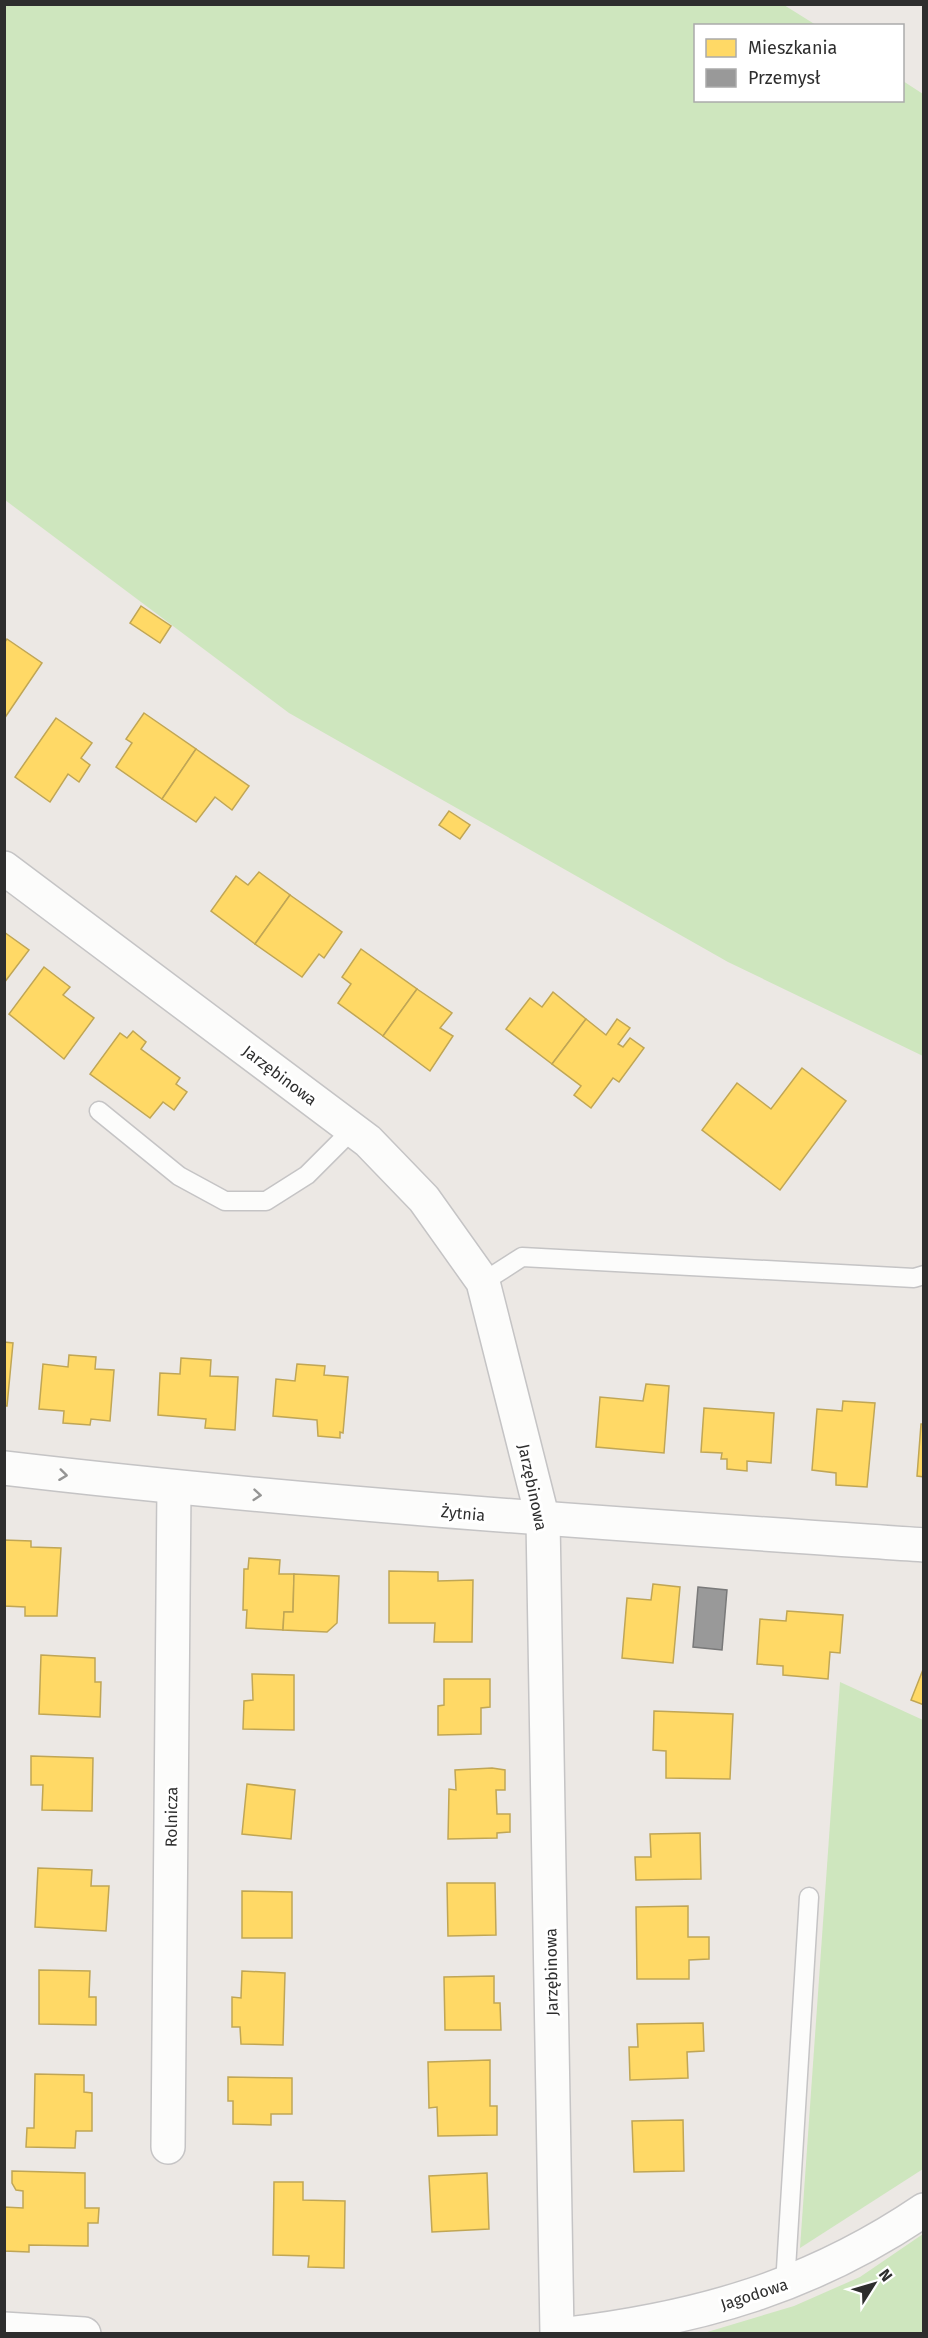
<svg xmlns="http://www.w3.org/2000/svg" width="928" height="2338" font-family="'Fira Sans',sans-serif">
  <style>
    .green { fill: #cee6be }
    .homes { fill: #ffd966; stroke: #c0a655; stroke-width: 1.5 }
    .industry { fill: #999; stroke: #797979; stroke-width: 1.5 }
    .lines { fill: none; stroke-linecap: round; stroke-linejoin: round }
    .lane-casing { stroke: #c5c4c5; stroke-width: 21 }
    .street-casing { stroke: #c5c4c5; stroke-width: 36 }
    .lane { stroke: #fcfcfb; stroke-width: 18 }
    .street { stroke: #fcfcfb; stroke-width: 33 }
    .oneway { stroke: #959594 }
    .labels { text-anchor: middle; stroke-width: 6; stroke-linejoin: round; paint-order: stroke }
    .street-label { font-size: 16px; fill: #2e2e2e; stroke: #fff }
  </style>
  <rect width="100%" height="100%" fill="#ece8e4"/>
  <!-- green -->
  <g class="green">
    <polygon points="4,5 784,5 816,25 696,26 696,100 902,100 903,81 923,94 923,1056 728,962 289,713 5,500"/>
    <polygon points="840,1682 923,1720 923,2169 800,2248"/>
    <polygon points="923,2234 923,2333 704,2333 794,2306 860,2277"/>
  </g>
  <!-- homes -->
  <g class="homes">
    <polygon points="141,606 171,626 160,643 130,623"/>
    <polygon points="7,639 42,663 4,719 4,643"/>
    <polygon points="144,713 196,749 162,799 116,767 132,743 126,739"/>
    <polygon points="56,718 92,743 81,758 90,765 79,782 68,774 50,802 15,777"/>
    <polygon points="196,749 249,786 232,810 215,797 196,822 162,799"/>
    <polygon points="449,811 470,825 460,839 439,825"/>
    <polygon points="259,872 290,895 255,944 211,911 236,876 248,885"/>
    <polygon points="290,895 342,932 324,958 319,954 302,977 255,944"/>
    <polygon points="4,932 29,950 4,983"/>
    <polygon points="361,949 417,989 383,1036 338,1003 351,984 342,977"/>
    <polygon points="44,967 70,987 63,995 94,1018 64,1059 9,1014"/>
    <polygon points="417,989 452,1013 440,1028 453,1036 430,1071 383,1036"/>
    <polygon points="553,992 586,1019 552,1064 506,1029 530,998 542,1007"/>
    <polygon points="586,1019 606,1035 617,1019 630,1028 618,1044 623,1047 630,1038 644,1048 619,1082 613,1078 591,1108 574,1095 581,1086 552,1064"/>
    <polygon points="133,1031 146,1042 141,1049 180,1078 176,1084 187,1092 174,1110 163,1102 150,1118 90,1074 120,1033 127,1038"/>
    <polygon points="802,1068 846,1101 780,1190 702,1130 737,1083 771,1109"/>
    <polygon points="4,1342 13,1343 7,1406 4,1406"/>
    <polygon points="69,1355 96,1357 95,1369 114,1370 110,1421 91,1419 90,1425 63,1423 64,1411 39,1409 43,1364 68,1367"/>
    <polygon points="181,1358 211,1360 210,1376 238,1377 235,1430 205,1428 206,1419 158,1415 160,1373 180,1374"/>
    <polygon points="297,1364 325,1366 324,1375 348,1377 343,1433 340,1432 340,1438 318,1436 317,1420 273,1416 276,1379 295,1381"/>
    <polygon points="646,1384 669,1386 664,1453 596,1447 600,1397 643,1401"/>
    <polygon points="843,1401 875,1403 867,1487 836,1485 836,1473 812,1470 817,1409 842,1411"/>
    <polygon points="704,1408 774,1413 771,1463 747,1461 747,1471 727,1469 727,1459 721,1459 722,1453 701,1452"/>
    <polygon points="921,1424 924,1424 924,1477 917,1476"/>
    <polygon points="4,1540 31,1541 31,1547 61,1548 57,1616 25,1616 25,1607 4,1606"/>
    <polygon points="249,1558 280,1560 279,1574 294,1574 293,1612 284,1612 283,1630 246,1628 247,1610 243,1610 244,1569 248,1569"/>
    <polygon points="389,1571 438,1572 438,1581 473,1580 472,1642 434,1642 435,1623 389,1623"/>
    <polygon points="294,1574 339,1576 337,1623 327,1632 283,1630 284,1612 293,1612"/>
    <polygon points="653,1584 680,1587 673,1663 622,1658 627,1598 651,1600"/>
    <polygon points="787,1611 843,1615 840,1653 830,1652 828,1679 783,1675 783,1666 757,1664 760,1619 786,1621"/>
    <polygon points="41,1655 95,1658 95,1682 101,1682 100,1717 39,1714"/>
    <polygon points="924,1667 924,1705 911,1700"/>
    <polygon points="252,1674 294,1675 294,1730 243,1729 244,1701 253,1700"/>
    <polygon points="444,1679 490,1679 490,1707 481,1708 481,1734 438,1735 438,1706 444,1705"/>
    <polygon points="654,1711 733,1714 730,1779 666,1778 666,1751 653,1750"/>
    <polygon points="31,1756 93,1758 92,1811 42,1810 43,1785 31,1785"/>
    <polygon points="492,1768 505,1770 505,1790 496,1790 497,1814 510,1814 510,1832 497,1833 497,1838 448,1839 449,1789 456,1790 455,1770"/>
    <polygon points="247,1784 295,1790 291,1839 242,1834"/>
    <polygon points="700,1833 701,1879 636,1880 635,1857 651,1857 650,1834"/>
    <polygon points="38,1868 92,1870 91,1886 109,1886 106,1931 35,1927"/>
    <polygon points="447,1883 495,1883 496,1935 448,1936"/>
    <polygon points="242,1891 292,1892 292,1938 242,1938"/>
    <polygon points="688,1906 688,1937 709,1937 709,1959 689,1960 689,1979 637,1979 636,1907"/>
    <polygon points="39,1970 90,1971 89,1997 96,1997 96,2025 39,2024"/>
    <polygon points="242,1971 285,1973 283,2045 241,2044 240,2027 232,2027 232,1997 241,1998"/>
    <polygon points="494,1976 494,2003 500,2003 501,2030 445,2030 444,1977"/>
    <polygon points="703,2023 704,2051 687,2052 688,2078 630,2080 629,2047 638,2047 637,2024"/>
    <polygon points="490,2060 490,2106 497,2106 497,2135 438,2136 437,2107 429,2108 428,2062"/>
    <polygon points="35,2074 84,2075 84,2092 92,2093 92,2131 76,2131 75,2148 26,2147 27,2128 34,2128"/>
    <polygon points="228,2077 292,2078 292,2114 271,2114 271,2125 233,2124 233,2101 228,2101"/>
    <polygon points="683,2120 684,2171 634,2172 632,2121"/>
    <polygon points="12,2171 85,2173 85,2208 99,2208 98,2223 88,2223 88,2246 29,2245 29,2252 4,2251 4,2207 23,2208 23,2191 16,2190 12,2183"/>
    <polygon points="487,2173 489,2229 432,2232 429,2176"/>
    <polygon points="274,2182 303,2182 303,2200 345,2201 344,2268 308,2267 309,2256 273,2255"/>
  </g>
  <!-- industry -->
  <polygon class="industry" points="698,1587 727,1590 722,1650 693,1647"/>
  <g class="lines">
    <!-- lane casing -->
    <g class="lane-casing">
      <g id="lane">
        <polyline points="99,1111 179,1176 225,1201 266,1201 307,1175 353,1129"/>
        <polyline points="483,1282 522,1257 914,1278 924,1275"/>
        <polyline points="785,2285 809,1897"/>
      </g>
    </g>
    <!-- street casing -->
    <g class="street-casing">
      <g id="street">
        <polyline points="4,868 368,1141 424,1199 483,1282 543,1520 557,2334"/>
        <path d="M4,1468C310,1504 617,1524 924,1545"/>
        <polyline points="168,2147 174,1488"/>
        <polyline points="4,2329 84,2334"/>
        <path d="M568,2334C701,2318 812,2286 924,2210"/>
      </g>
    </g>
    <!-- lane -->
    <use href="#lane" class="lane"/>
    <!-- street -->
    <use href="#street" class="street"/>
  </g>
  <!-- one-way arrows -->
  <defs><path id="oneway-chevron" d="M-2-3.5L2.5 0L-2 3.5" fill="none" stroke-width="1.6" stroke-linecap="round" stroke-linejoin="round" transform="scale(1.5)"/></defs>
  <g class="oneway">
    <use href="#oneway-chevron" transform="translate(63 1475) rotate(7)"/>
    <use href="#oneway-chevron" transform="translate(257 1495) rotate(5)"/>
  </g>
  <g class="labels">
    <!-- street labels -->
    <g class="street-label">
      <text transform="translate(280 1075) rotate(37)" y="6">Jarzębinowa</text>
      <text transform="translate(533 1487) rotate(78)" y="6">Jarzębinowa</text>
      <text transform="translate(463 1513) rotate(5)" y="6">Żytnia</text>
      <text transform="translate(171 1817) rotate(-89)" y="6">Rolnicza</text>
      <text transform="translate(551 1972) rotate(-91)" y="6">Jarzębinowa</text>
      <text transform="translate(754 2294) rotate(-18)" y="6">Jagodowa</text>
    </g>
  </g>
  <!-- border -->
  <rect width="928" height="2338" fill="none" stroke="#2e2e2e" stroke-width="12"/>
  <!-- legend -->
  <rect x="694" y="24" width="210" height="78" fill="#ffffff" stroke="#ababab" stroke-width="1.5"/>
  <rect x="706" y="39" width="30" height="18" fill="#ffd966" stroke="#ababab" stroke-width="1.5"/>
  <text x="748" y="54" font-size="18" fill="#2e2e2e">Mieszkania</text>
  <rect x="706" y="69" width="30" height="18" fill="#999999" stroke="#ababab" stroke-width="1.5"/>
  <text x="748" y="84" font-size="18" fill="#2e2e2e">Przemysł</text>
  <!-- north arrow -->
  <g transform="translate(874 2284) rotate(53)" stroke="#ffffff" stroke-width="4.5" paint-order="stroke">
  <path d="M0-4.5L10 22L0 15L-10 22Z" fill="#2e2e2e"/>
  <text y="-9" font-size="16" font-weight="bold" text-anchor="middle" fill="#2e2e2e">N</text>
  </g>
</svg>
